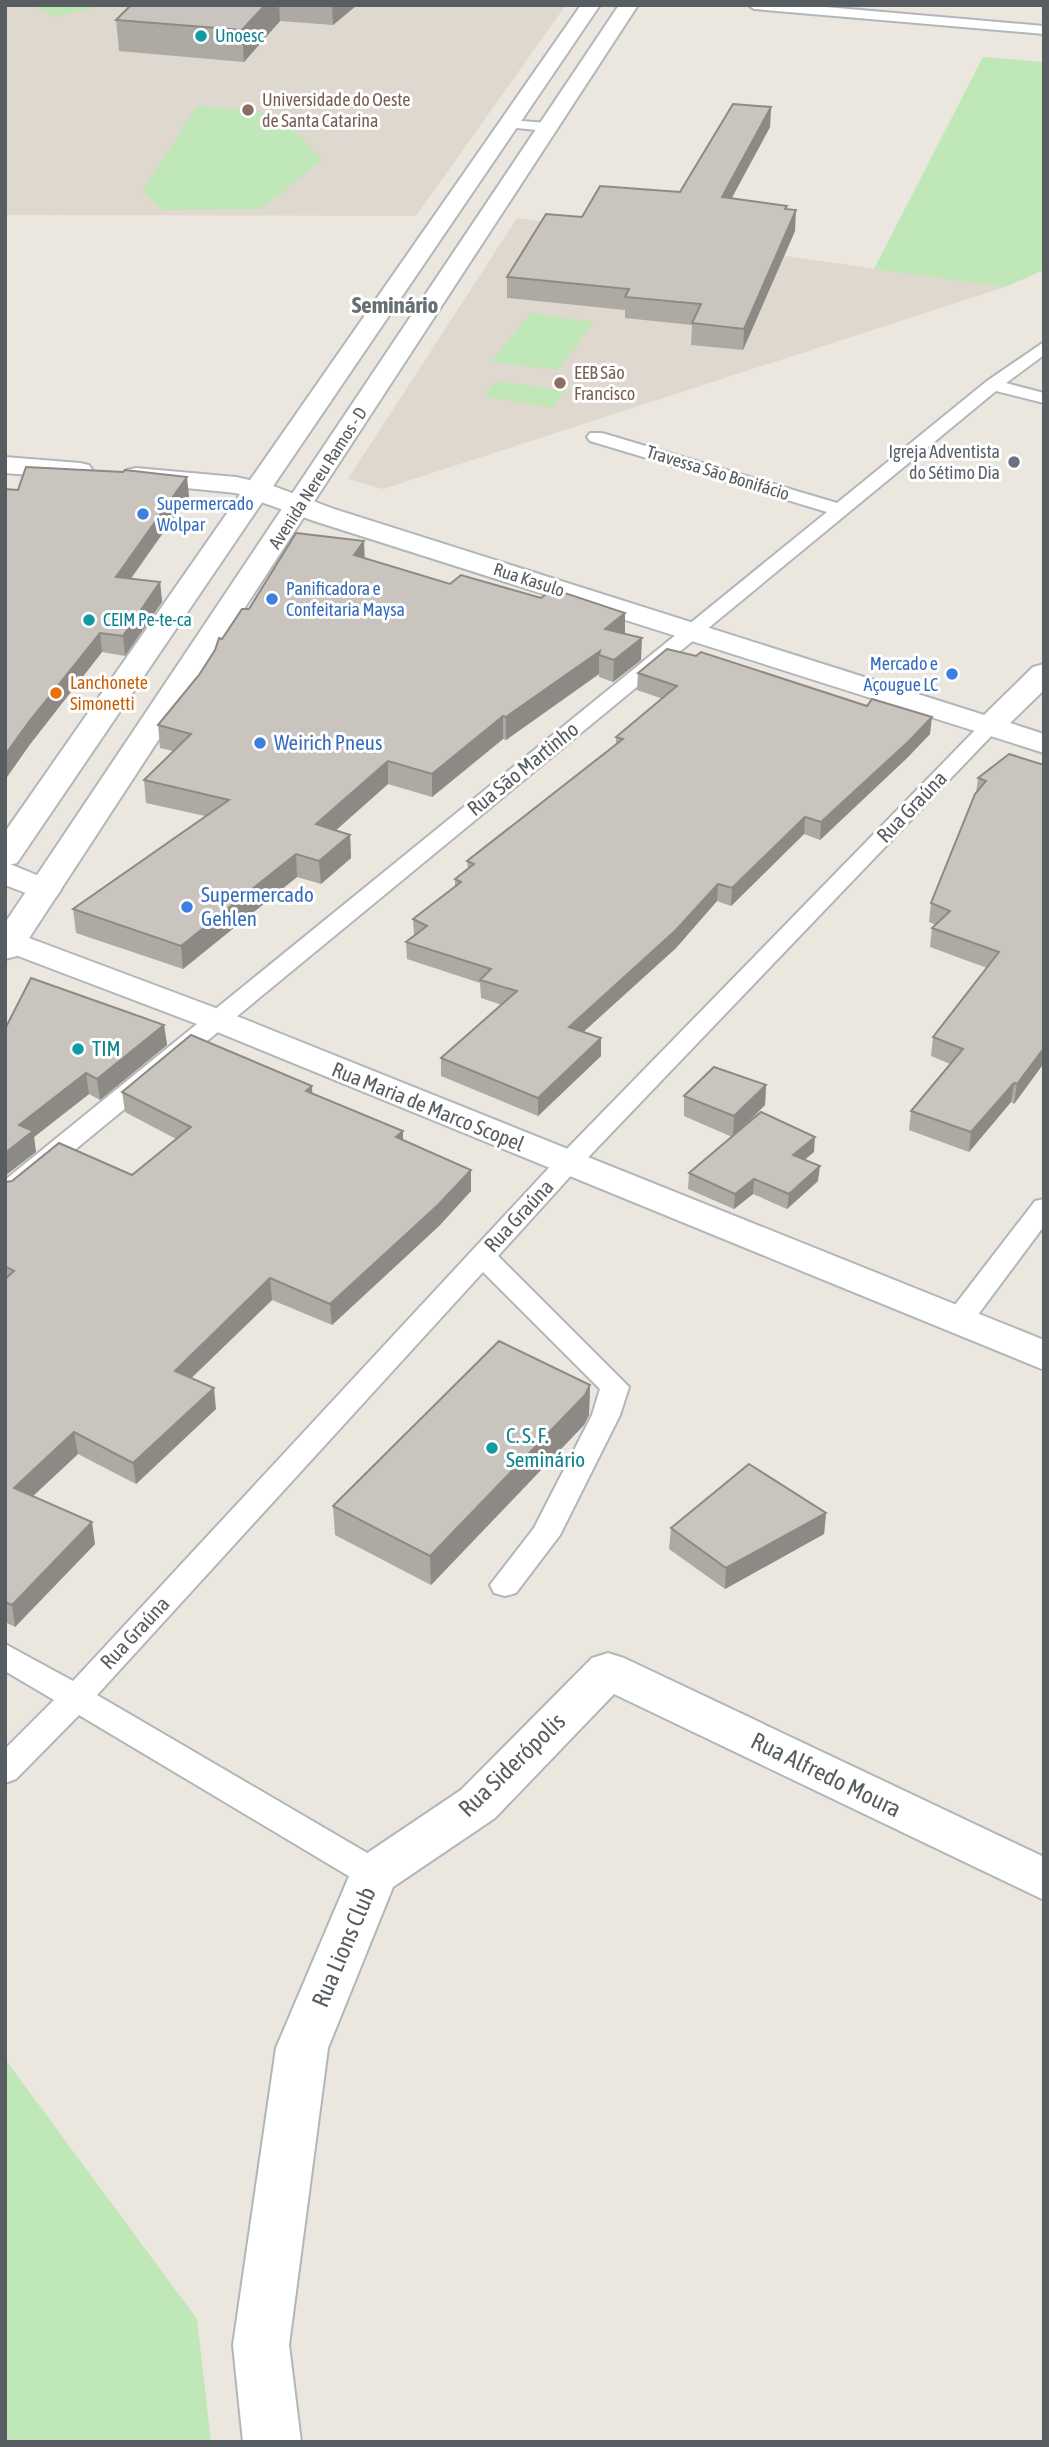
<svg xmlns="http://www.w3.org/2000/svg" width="1049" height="2447" font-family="'Asap Condensed',sans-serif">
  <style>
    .education { fill: #dfd8ce }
    .green { fill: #bfe7b7 }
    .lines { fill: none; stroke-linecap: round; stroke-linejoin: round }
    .service-casing { stroke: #b1b6bb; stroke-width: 4 }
    .minor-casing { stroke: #b1b6bb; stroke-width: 4 }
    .tertiary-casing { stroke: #b1b6bb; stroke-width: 4 }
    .service { fill: #fff; fill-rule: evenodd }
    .minor { fill: #fff; fill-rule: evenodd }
    .tertiary { fill: #fff; fill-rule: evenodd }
    .wall { fill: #ada9a3 }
    .shaded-wall { fill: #8d8984 }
    .building { fill: #c9c4bd; stroke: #8d8984; stroke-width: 2 }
    .culture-dot { fill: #0f9aa8; stroke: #fff; stroke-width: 2.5 }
    .education-dot { fill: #8d6e63; stroke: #fff; stroke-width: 2.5 }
    .worship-dot { fill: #6b7280; stroke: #fff; stroke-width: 2.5 }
    .shop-dot { fill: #3f7fe0; stroke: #fff; stroke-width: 2.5 }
    .food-dot { fill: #e8710a; stroke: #fff; stroke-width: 2.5 }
    .labels { text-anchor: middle; stroke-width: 6; stroke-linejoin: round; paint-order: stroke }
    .far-culture-label { font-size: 18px; fill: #0d838f; stroke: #fff; text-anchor: start }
    .far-education-label { font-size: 18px; fill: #785e54; stroke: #fff; text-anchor: start }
    .far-worship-label { font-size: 18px; fill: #5b616d; stroke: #fff; text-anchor: end }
    .far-street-label { font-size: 18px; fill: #575d61; stroke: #fff }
    .far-shop-label { font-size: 18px; fill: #366cbe; stroke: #fff; text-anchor: start }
    .far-food-label { font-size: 18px; fill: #c56008; stroke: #fff; text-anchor: start }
    .shop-label { font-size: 21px; fill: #366cbe; stroke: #fff; text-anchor: start }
    .street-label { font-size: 21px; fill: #575d61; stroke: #fff }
    .culture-label { font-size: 21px; fill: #0d838f; stroke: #fff; text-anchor: start }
    .far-district-label { font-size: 23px; font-weight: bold; fill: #686f73; stroke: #fff }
    .near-street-label { font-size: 24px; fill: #575d61; stroke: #fff }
  </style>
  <rect width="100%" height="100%" fill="#ece7de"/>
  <!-- education -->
  <g class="education">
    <polygon points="5,5 566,5 416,216 5,215"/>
    <polygon points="517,218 1005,287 383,489 348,479"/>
  </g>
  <!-- green -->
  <g class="green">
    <polygon points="31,5 104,5 56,17"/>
    <polygon points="983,57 1044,62 1044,270 1005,287 874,269"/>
    <polygon points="197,106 280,114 322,160 261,209 161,210 142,191"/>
    <polygon points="530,313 594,322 558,370 491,362"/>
    <polygon points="496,381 565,391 552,408 484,396"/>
    <polygon points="5,2059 197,2319 211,2442 5,2442"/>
  </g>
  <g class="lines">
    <!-- service casing -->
    <g class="service-casing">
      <g id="service">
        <polygon points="748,5 803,5 1044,26 1044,34 754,9"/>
        <polygon points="509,120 548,123 555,127 548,131 504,127 502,124"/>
        <polygon points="1044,342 1044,355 1006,383 1044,393 1044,403 996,391 14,1200 5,1202 5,1180 827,512 590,441 587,437 590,433 602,433 837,503 987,381"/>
        <polygon points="989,721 996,723 999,727 996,731 576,1170 498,1256 629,1387 620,1415 560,1535 516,1593 505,1596 494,1593 490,1585 534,1528 592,1415 600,1389 483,1272 97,1695 386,1864 391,1874 386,1884 374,1888 362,1884 79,1715 16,1779 5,1783 5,1749 54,1700 5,1671 5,1644 73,1681 558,1158 982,723"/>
        <polygon points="1044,1199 1044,1226 968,1328 958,1330 948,1328 944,1321 948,1314 1035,1201"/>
      </g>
    </g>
    <!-- minor casing -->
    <g class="minor-casing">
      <g id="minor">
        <polygon points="5,457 80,463 89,465 93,471 89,477 80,479 5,473"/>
        <polygon points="136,468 236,477 268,484 334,509 984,715 1033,667 1044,664 1044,690 1010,723 1044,734 1044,753 314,521 236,493 127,482 123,476 127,470"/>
        <polygon points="5,862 56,883 61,890 56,897 44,900 5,885"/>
        <polygon points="5,929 229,1013 1044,1340 1044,1370 205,1027 5,951"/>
        <polygon points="608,1653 624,1658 1044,1857 1044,1900 614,1694 495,1818 393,1887 328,2048 289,2345 301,2442 243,2442 233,2345 276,2048 350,1874 357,1860 461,1790 592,1658"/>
      </g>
    </g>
    <!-- tertiary casing -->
    <g class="tertiary-casing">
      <g id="tertiary">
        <polygon points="581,5 600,5 17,863 5,866 5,832"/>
        <polygon points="619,5 638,5 22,949 17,956 5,959 5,923"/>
      </g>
    </g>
    <!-- service -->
    <use href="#service" class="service"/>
    <!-- minor -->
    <use href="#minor" class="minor"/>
    <!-- tertiary -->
    <use href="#tertiary" class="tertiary"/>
  </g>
  <!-- wall -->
  <g class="wall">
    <polygon points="131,5 357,5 333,25 280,21 244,62 119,51 116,20"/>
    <polygon points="771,107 770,127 731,199 787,209 795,231 743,350 691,345 692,325 625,318 625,310 507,298 507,277 582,217 680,192"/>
    <polygon points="5,489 189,496 131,579 160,582 162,602 125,656 102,652 31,743"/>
    <polygon points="364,541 364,558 450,584 625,634 641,660 613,682 599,677 599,674 506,740 503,739 432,797 388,784 336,830 350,835 351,858 321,884 297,877 183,969 76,933 73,909 205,816 146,803 144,780 173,751 160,748 158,725 199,675 222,639 249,609"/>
    <polygon points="638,673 930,734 907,758 820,840 804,834 731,906 717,901 676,948 583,1032 601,1056 538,1116 441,1076 441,1058 502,1005 481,998 480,983 407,959 406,942 414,936 413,919 455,887 455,879 468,869 467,861 616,745 616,737 663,699 637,690"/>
    <polygon points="1009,754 1044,1063 1014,1104 1011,1102 969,1152 909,1130 911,1111 950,1064 931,1056 933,1037 987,968 930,947 932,928 936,925 929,922 931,903 976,793 978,778"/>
    <polygon points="164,1025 167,1045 100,1100 89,1094 34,1137 36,1152 5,1029"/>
    <polygon points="766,1085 765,1105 739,1131 814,1152 804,1160 818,1181 787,1209 753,1194 734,1209 688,1189 689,1173 732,1137 684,1116 684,1096"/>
    <polygon points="312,1086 312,1093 403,1140 471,1191 439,1226 332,1325 272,1300 191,1378 216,1409 136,1484 78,1454 33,1496 95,1544 15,1627 5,1622 5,1182 132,1175 176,1139 125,1112 122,1092"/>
    <polygon points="590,1385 589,1415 584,1425 431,1585 335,1535 333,1506"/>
    <polygon points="826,1513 824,1534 725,1589 669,1549 671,1528"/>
  </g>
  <!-- shaded-wall -->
  <g class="shaded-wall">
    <polygon points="265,5 279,5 280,21 244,62 242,30"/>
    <polygon points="332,5 357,5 333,25"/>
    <polygon points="771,107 770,127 721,218 722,197"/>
    <polygon points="796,210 795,231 743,350 744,329"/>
    <polygon points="187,477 189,496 118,596 116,577"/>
    <polygon points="364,541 365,563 354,555"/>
    <polygon points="160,582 162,602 125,656 123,636"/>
    <polygon points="625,613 625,634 605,629"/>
    <polygon points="100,633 102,652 31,743 5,780 5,755 28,723"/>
    <polygon points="642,638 641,660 613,682 614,660"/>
    <polygon points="600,651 599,655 599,674 506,740 506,717"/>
    <polygon points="503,716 503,739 432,797 432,774"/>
    <polygon points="932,717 930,734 907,758 820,840 821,822"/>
    <polygon points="388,761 388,784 317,847 316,824"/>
    <polygon points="805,817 804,834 731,906 732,888"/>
    <polygon points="350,835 351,858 321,884 319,861"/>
    <polygon points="296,854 297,877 183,969 181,946"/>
    <polygon points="718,884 717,901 676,948 569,1045 569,1027"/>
    <polygon points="164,1025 167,1045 100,1100 97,1079"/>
    <polygon points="601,1038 601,1056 538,1116 538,1098"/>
    <polygon points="1044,1048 1044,1063 1014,1104 1017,1084"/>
    <polygon points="86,1073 89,1094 34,1137 36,1152 5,1176 5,1153 19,1125"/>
    <polygon points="1014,1083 1011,1102 969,1152 971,1132"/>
    <polygon points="766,1085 765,1105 733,1137 734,1116"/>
    <polygon points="312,1086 313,1106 306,1091"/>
    <polygon points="403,1131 403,1151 396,1137"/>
    <polygon points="815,1137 814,1152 792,1170 793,1155"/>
    <polygon points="820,1166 818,1181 787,1209 789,1194"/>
    <polygon points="471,1170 471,1191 439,1226 332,1325 330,1304"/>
    <polygon points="754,1179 753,1194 734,1209 735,1194"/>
    <polygon points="270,1278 272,1300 177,1392 175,1371"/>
    <polygon points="590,1385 589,1415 584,1425 431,1585 430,1556"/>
    <polygon points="214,1388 216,1409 136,1484 133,1463"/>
    <polygon points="74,1432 78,1454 18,1510 14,1488"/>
    <polygon points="826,1513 824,1534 725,1589 726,1568"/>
    <polygon points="92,1522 95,1544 15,1627 12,1605"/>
  </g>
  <!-- building -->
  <g class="building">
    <polygon points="131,5 265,5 242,30 116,20"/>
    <polygon points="733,104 771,107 722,197 787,206 785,209 796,210 744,329 692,323 701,304 625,297 629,289 507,277 546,214 582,217 600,186 680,192"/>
    <polygon points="26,467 123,472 125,470 187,477 116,577 160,582 123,636 100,633 28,723 5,755 5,489 18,490"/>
    <polygon points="296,533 364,541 354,555 450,584 461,575 541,598 553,589 625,613 605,629 642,638 614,660 599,655 600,651 506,717 503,716 432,774 388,761 316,824 350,835 319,861 296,854 181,946 73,909 229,800 144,780 191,734 158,725 199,675 215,650 219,638 222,639 242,609 249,609"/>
    <polygon points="667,649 696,656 701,652 867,706 872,699 932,717 909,741 821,822 805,817 732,888 718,884 676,930 569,1027 601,1038 538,1098 441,1058 517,991 480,980 491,969 406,942 427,926 413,919 461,882 455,879 474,864 467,861 623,739 616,737 677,686 638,673"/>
    <polygon points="1009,754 1044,765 1044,1048 1017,1084 1014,1083 971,1132 911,1111 963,1049 933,1037 999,952 932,928 950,911 931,903 975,794 986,781 978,778"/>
    <polygon points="31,978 164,1025 97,1079 86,1073 19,1125 33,1131 5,1153 5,1029"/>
    <polygon points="191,1035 312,1086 306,1091 403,1131 396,1137 471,1170 438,1205 330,1304 270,1278 175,1371 214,1388 133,1463 74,1432 14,1488 92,1522 12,1605 5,1602 5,1279 14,1271 5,1266 5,1182 12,1181 59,1143 132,1175 191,1127 122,1092"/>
    <polygon points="714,1067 766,1085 734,1116 684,1096"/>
    <polygon points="761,1112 815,1137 793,1155 820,1166 789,1194 754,1179 735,1194 689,1173"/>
    <polygon points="499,1341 590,1385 585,1395 430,1556 333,1506"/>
    <polygon points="749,1464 826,1513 726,1568 671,1528"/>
  </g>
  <!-- markers -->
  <g class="culture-dot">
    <circle cx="201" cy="36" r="7"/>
    <circle cx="89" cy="620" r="7"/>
    <circle cx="78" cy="1049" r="7"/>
    <circle cx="492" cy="1448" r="7"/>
  </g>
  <g class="education-dot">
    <circle cx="248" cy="110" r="7"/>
    <circle cx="560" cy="383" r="7"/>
  </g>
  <circle class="worship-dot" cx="1014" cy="462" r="7"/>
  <g class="shop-dot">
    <circle cx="143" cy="514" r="7"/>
    <circle cx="272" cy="599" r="7"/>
    <circle cx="952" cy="674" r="7"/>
    <circle cx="260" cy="743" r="7"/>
    <circle cx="187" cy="907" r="7"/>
  </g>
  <circle class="food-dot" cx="56" cy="693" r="7"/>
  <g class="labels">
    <!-- far-culture labels -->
    <g class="far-culture-label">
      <text x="215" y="42">Unoesc</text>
      <text x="103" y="626">CEIM Pe-te-ca</text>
    </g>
    <!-- far-education labels -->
    <g class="far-education-label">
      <text x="262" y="106">Universidade do Oeste<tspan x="262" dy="21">de Santa Catarina</tspan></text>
      <text x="574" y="379">EEB São<tspan x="574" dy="21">Francisco</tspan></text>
    </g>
    <!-- far-worship labels -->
    <g class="far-worship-label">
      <text x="1000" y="458">Igreja Adventista<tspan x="1000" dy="21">do Sétimo Dia</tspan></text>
    </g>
    <!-- far-street labels -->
    <g class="far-street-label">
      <text transform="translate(718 473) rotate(17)" y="6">Travessa São Bonifácio</text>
      <text transform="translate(318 478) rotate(-57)" y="6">Avenida Nereu Ramos - D</text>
      <text transform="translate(529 580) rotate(18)" y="6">Rua Kasulo</text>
    </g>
    <!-- far-shop labels -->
    <g class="far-shop-label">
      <text x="157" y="510">Supermercado<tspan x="157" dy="21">Wolpar</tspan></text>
      <text x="286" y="595">Panificadora e<tspan x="286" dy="21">Confeitaria Maysa</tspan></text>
      <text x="938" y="670" text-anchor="end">Mercado e<tspan x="938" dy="21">Açougue LC</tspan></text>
    </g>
    <!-- far-food labels -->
    <g class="far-food-label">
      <text x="70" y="689">Lanchonete<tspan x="70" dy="21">Simonetti</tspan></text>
    </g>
    <!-- shop labels -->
    <g class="shop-label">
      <text x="274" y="750">Weirich Pneus</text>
      <text x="201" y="902">Supermercado<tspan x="201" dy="24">Gehlen</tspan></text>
    </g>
    <!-- street labels -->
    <g class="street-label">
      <text transform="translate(523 769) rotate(-39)" y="7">Rua São Martinho</text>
      <text transform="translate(912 807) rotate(-46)" y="7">Rua Graúna</text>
      <text transform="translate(428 1107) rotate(22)" y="7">Rua Maria de Marco Scopel</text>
      <text transform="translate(519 1216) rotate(-47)" y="7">Rua Graúna</text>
      <text transform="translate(135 1633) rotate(-47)" y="7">Rua Graúna</text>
    </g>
    <!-- culture labels -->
    <g class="culture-label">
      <text x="92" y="1056">TIM</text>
      <text x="506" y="1443">C. S. F.<tspan x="506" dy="24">Seminário</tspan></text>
    </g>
    <!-- far-district labels -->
    <g class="far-district-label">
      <text x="395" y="313">Seminário</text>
    </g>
    <!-- near-street labels -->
    <g class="near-street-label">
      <text transform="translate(512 1765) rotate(-44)" y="8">Rua Siderópolis</text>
      <text transform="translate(826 1775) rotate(26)" y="8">Rua Alfredo Moura</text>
      <text transform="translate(344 1947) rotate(-67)" y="8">Rua Lions Club</text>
    </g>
  </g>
  <!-- border -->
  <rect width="1049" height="2447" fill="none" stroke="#575d61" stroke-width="14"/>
</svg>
